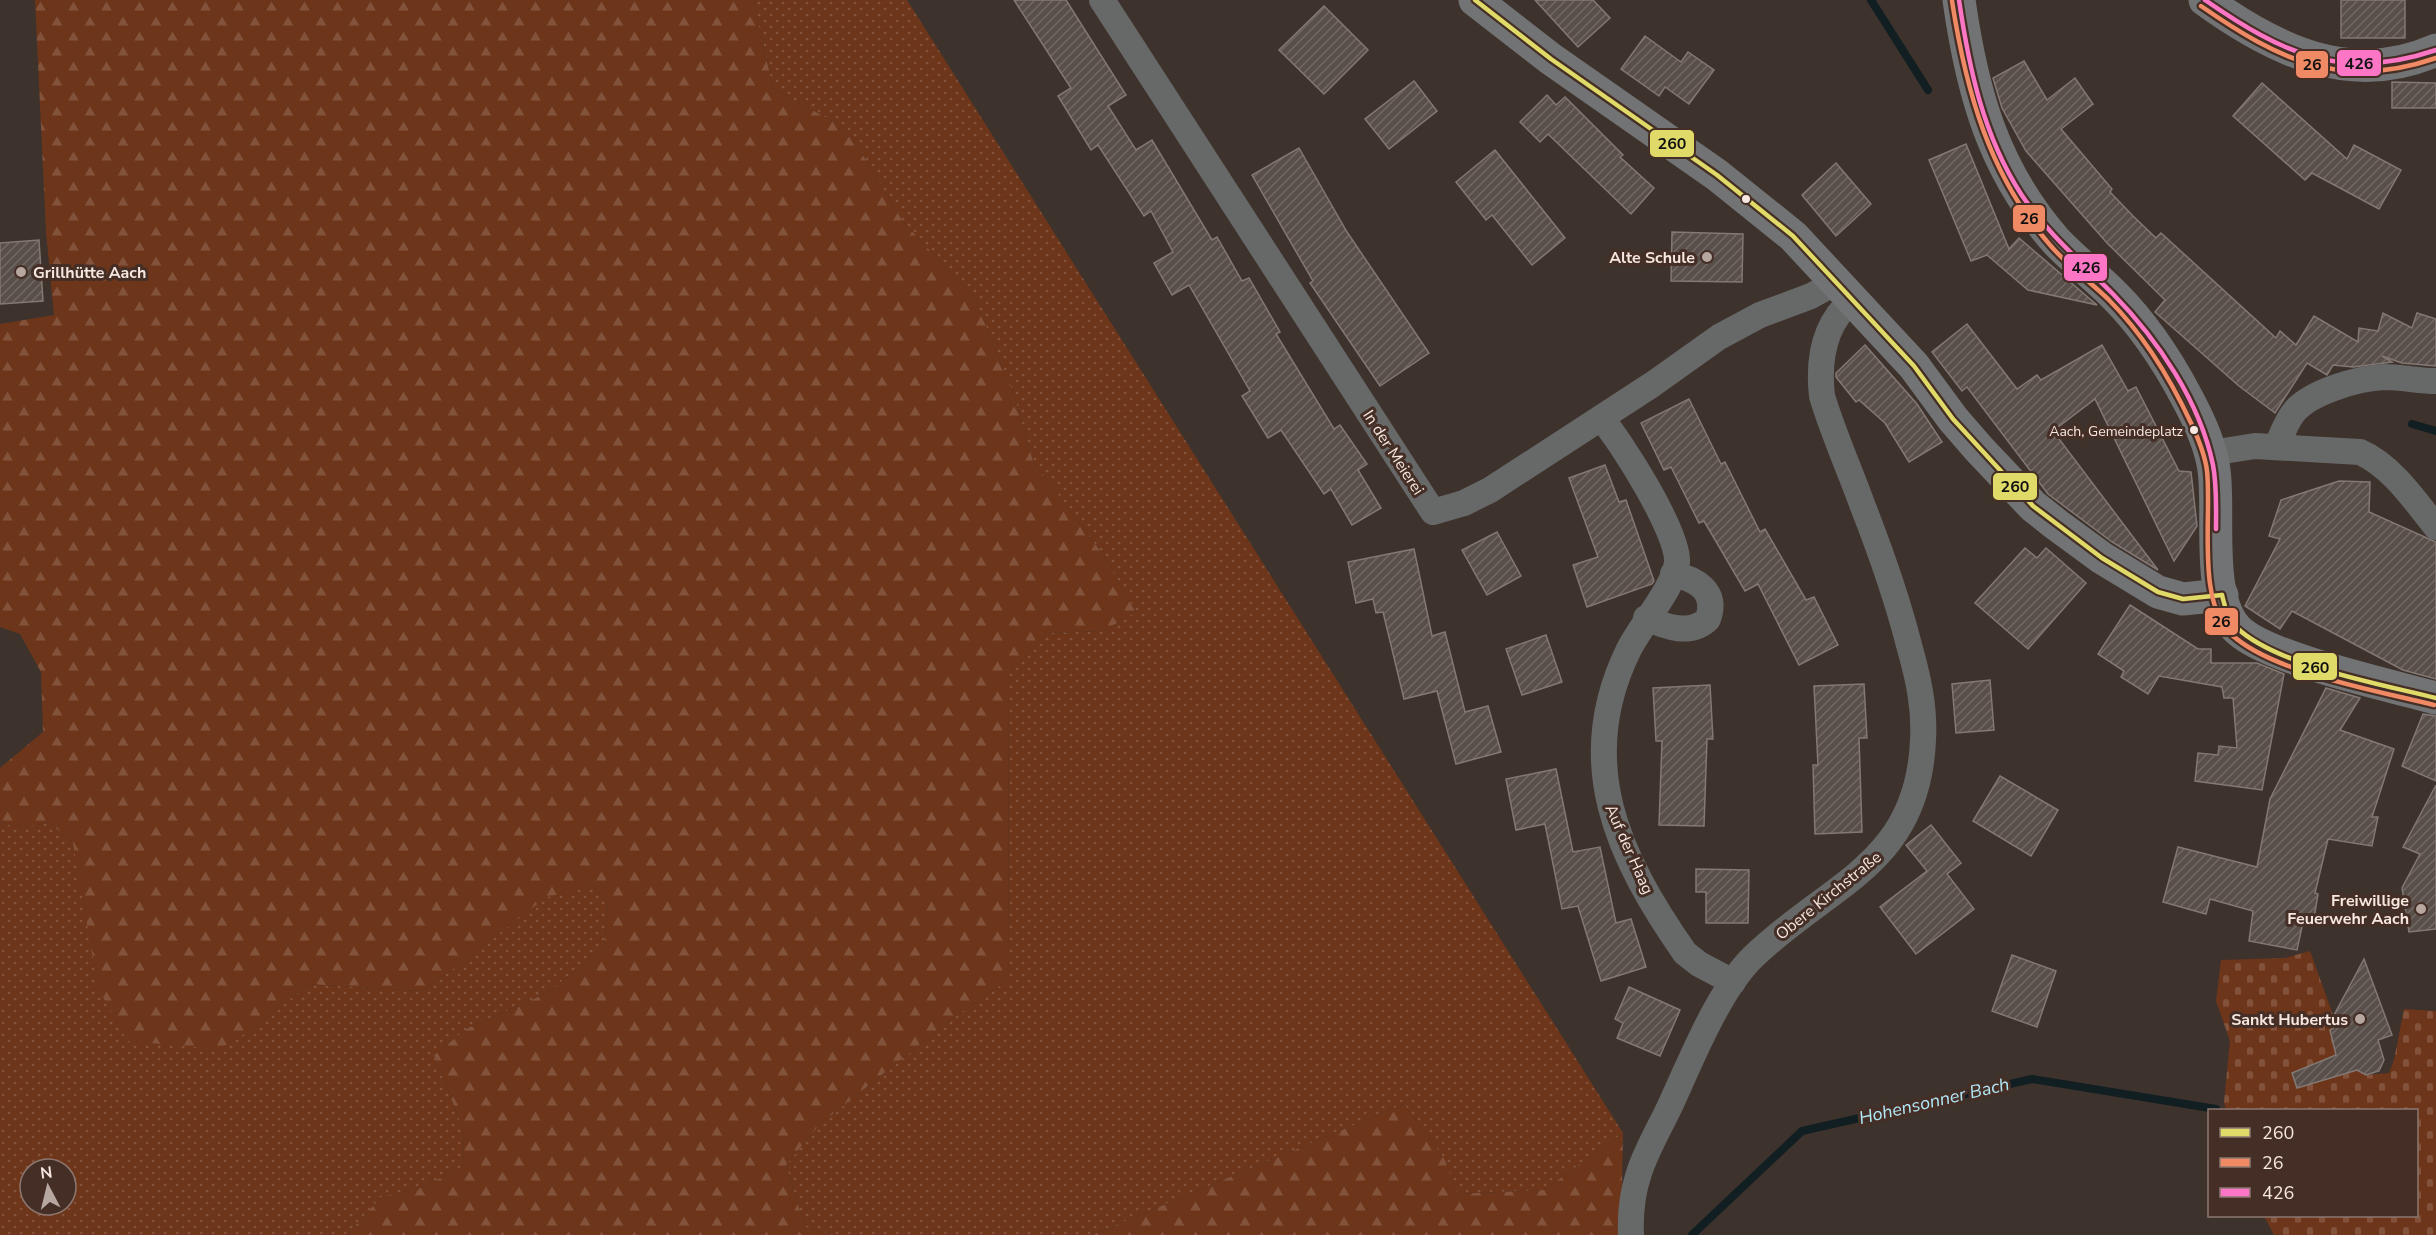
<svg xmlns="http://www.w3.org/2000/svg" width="2436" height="1235" font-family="'Nunito Sans',sans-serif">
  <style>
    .grass { fill: url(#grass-dots); fill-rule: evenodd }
    .forest { fill: url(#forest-firs) }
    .cemetery { fill: url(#cemetery-stones) }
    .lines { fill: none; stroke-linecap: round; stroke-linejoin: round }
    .stream { stroke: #111f23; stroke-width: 8 }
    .building { fill: url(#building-hatch); stroke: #837873; stroke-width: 1.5 }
    .minor { stroke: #676868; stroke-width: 26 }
    .secondary { stroke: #717374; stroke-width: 33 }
    .bus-1-casing { stroke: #452e25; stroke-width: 9 }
    .bus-2-casing { stroke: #452e25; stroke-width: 9 }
    .bus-3-casing { stroke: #452e25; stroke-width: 9 }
    .bus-1 { stroke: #e0db68; stroke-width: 4.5 }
    .bus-2 { stroke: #ef8a64; stroke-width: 4.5 }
    .bus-3 { stroke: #fc76c5; stroke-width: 4.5 }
    .bus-dot { fill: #f6e7e0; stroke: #452e25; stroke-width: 2 }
    .poi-dot { fill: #b6a8a1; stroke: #452e25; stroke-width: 2 }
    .labels { text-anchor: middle; stroke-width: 6; stroke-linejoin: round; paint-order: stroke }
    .bus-label { font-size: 14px; fill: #f6e7e0; stroke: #452e25; text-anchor: end }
    .poi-label { font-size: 16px; font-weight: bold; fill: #f6e7e0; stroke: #452e25; text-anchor: end }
    .street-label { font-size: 16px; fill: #f6e7e0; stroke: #452e25 }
    .water-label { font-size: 18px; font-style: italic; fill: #b1e8f8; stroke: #452e25 }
    .line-badge { stroke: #452e25; stroke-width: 2 }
    .pale-badge-label { font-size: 16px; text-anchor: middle; font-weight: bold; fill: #111 }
  </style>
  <defs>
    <pattern id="grass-dots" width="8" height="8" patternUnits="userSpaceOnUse" patternTransform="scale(1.5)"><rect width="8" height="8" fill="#6d351a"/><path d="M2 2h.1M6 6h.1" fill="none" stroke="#82523b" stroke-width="1.8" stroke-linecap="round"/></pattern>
    <pattern id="forest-firs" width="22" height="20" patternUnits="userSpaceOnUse" patternTransform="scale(1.5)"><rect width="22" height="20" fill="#6d351a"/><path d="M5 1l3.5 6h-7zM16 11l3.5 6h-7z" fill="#82523b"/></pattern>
    <pattern id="cemetery-stones" width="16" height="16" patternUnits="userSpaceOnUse" patternTransform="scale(1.5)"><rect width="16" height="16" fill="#6d351a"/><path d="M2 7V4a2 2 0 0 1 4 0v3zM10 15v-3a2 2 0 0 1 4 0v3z" fill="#82523b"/></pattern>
    <pattern id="building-hatch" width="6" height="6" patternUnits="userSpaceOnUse" patternTransform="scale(1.5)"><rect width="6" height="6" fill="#594f4a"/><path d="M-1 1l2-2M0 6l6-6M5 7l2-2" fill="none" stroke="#716864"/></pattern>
  </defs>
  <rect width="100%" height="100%" fill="#3e322c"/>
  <!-- grass -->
  <g class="grass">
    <polygon points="753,0 907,0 1623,1133 1544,1190 1456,1194 1445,1160 1404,1104 1092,1235 834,1235 805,1227 786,1165 819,1125 953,1018 1008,980 1009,673 1047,633 1103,631 1136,612 1101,552 1033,461 1013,392 974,297 903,222 848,130 773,88"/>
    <path d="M0,823L22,827L50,823L73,843L89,923L251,1030L309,984L421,991L463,962L545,897L591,885L608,902L604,949L545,994L468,1028L434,1055L464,1131L463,1166L421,1188L381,1197L347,1235H0ZM30,1169H66V1205H30Z"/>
  </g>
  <!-- forest -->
  <g class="forest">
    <polygon points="35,0 753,0 773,88 848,130 903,222 974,297 1013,392 1033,461 1101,552 1136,612 1103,631 1047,633 1009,673 1008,980 953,1018 819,1125 786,1165 805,1227 834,1235 347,1235 381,1197 421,1188 463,1166 464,1131 434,1055 468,1028 545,994 604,949 608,902 591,885 545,898 463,962 421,991 309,984 251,1030 219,1049 127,1041 98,988 73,843 50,823 22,827 0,823 0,768 43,732 41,672 20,634 0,627 0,324 54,315 46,232"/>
    <polygon points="1404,1104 1445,1160 1457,1194 1544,1190 1623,1133 1621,1235 1092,1235"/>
  </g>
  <!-- cemetery -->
  <polygon class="cemetery" points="2310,951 2337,1026 2330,1030 2336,1055 2328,1059 2335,1077 2357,1070 2366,1075 2389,1073 2394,1060 2404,1009 2436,1011 2436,1235 2274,1235 2264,1216 2416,1216 2416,1110 2226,1110 2224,1102 2230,1041 2216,1001 2221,960 2285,958"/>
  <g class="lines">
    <!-- stream -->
    <g class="stream">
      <polyline points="1871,0 1928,90"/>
      <polyline points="2412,424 2436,431"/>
      <polyline points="1692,1235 1802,1131 2032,1079 2216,1109"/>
    </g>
  </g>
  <!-- building -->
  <g class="building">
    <polygon points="1014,0 1066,0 1126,95 1108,106 1136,150 1152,140 1212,240 1217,237 1242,281 1249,278 1280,332 1276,334 1334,429 1340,425 1367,464 1358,470 1381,508 1352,525 1331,489 1324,494 1281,430 1268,438 1242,396 1250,391 1189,285 1172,295 1154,263 1173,252 1151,211 1144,216 1098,145 1091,150 1058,96 1071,88"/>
    <polygon points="1535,0 1593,0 1610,18 1578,47"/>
    <rect x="2341" y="0" width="64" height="38"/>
    <polygon points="1324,6 1368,50 1324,94 1279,50"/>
    <polygon points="1645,36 1681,62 1688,52 1714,70 1689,104 1665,87 1659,96 1621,69"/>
    <polygon points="2024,61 2047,100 2075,78 2093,104 2061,129 2112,189 2110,192 2133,216 2156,238 2161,233 2276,338 2280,331 2296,345 2314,316 2358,342 2359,328 2378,331 2383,313 2412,328 2417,313 2436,319 2436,366 2402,363 2382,356 2392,362 2353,367 2333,365 2327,375 2307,363 2275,413 2239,386 2155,312 2165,300 2107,243 2026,151 2002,108 1993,78"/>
    <polygon points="1414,81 1437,111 1389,149 1365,119"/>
    <polygon points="2392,82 2436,83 2436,108 2392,108"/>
    <polygon points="2262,83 2347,159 2354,145 2401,170 2379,209 2312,173 2305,180 2233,116"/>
    <polygon points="1547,95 1556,105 1565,97 1623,155 1620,157 1654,188 1631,214 1548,134 1540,142 1520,122"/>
    <polygon points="1966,144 2009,249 2019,238 2097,305 2028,290 1987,255 1971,261 1929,160"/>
    <polygon points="1299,148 1347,232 1429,353 1380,386 1310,283 1313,281 1252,175"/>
    <polygon points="1495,150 1565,238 1532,265 1492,215 1486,220 1456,182"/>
    <polygon points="1836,163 1871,204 1836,236 1802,195"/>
    <polygon points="1672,232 1743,234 1742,282 1671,281"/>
    <polygon points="39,240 43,301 0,304 0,243"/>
    <polygon points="1967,324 2017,389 2037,375 2041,380 2102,345 2128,391 2136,387 2179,471 2191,472 2197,526 2174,561 2095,399 2053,431 2158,570 2112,542 2048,494 1967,387 1962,391 1932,352"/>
    <polygon points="1865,345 1917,404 1942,442 1909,462 1885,423 1859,400 1856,402 1836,377 1836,373"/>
    <polygon points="1689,399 1721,464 1725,462 1760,532 1765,529 1806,600 1814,597 1838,645 1799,665 1758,584 1745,591 1704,521 1699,523 1671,467 1664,470 1641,423"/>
    <polygon points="1605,465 1619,502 1626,500 1654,581 1652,584 1587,607 1573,565 1598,557 1569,478"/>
    <polygon points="2339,481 2370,482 2369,512 2436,542 2436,679 2403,670 2292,611 2280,629 2245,606 2280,539 2269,536 2281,500"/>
    <polygon points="1497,532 1521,576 1487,595 1462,550"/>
    <polygon points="2025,548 2037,558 2046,548 2086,583 2028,649 1975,603"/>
    <polygon points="1414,549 1432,636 1445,632 1465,712 1488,706 1501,752 1456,764 1437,691 1404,699 1383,612 1376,613 1373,599 1356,603 1348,562"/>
    <polygon points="2130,605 2198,649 2211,649 2211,663 2257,663 2284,674 2262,790 2195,781 2198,753 2218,755 2219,746 2237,748 2233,698 2224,698 2222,687 2159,676 2148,694 2121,677 2124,671 2098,654"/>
    <polygon points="1546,635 1562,682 1522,695 1506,649"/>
    <polygon points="1990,680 1994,730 1956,733 1952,684"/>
    <polygon points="1864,684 1867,738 1859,738 1862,832 1815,834 1813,765 1818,765 1814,686"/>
    <polygon points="1710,685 1713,739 1707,739 1704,826 1659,825 1662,741 1656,741 1653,688"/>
    <polygon points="2326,688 2360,698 2340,730 2394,749 2372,817 2378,817 2372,846 2328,839 2315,893 2318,894 2313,924 2303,922 2297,950 2249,941 2253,911 2210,899 2206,914 2163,902 2178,847 2257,867 2270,799"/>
    <polygon points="2423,714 2436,716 2436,781 2402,766"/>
    <polygon points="1556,769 1573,852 1600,847 1616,923 1631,919 1646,967 1601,981 1578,906 1562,909 1545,824 1516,830 1506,779"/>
    <polygon points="2000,776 2058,810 2031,856 1973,821"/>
    <polygon points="2436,785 2436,929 2409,932 2402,888 2420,854 2403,847"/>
    <polygon points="1931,825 1961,863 1947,874 1974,909 1916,954 1880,907 1927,871 1906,845"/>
    <polygon points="1696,869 1749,870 1748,923 1706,923 1706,892 1696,892"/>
    <polygon points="2012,955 2056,971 2037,1027 1992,1011"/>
    <polygon points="2364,959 2392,1035 2378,1040 2384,1060 2379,1071 2366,1075 2357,1070 2297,1088 2292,1073 2336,1055 2330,1030 2337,1026 2334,1015"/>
    <polygon points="1629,987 1680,1010 1660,1056 1617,1038 1623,1023 1615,1019"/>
  </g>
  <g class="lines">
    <!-- minor -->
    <g class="minor">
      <polyline points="1102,0 1433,512 1464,503 1490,490 1653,384 1719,337 1760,315 1811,296 1836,282"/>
      <path d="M1601,418C1621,441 1679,533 1677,562C1675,586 1641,625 1629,649C1573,762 1618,857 1685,953L1699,964L1733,982"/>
      <path d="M2277,446C2282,434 2286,422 2294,412C2310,392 2359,378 2384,377C2402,377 2419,381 2436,381"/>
      <path d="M2211,453L2255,446L2360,452C2392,466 2415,501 2436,527"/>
      <path d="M1646,618C1666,627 1691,636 1708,619C1718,591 1696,579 1673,574"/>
      <path d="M1631,1235C1630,1214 1632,1194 1639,1173C1646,1151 1659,1129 1669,1108C1690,1063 1718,991 1753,957C1829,883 1918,865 1923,740C1925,707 1918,677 1909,645C1897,598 1880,550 1862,504C1849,468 1833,433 1822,396C1818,360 1824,324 1852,300"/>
    </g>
    <!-- secondary -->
    <g class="secondary">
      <polyline points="1475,0 1551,59 1717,175 1793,236 1914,366 1953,419 1979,449 2033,506 2057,525 2102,558 2158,592 2183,599 2222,595"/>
      <path d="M1959,0C1972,92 1993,169 2056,241C2074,260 2095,276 2114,295C2143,324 2167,360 2186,396C2198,418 2211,445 2214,470C2220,512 2206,595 2236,628C2263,658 2393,686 2436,698"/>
      <path d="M2205,0C2274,50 2351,88 2436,50"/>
    </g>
    <!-- bus-1 casing -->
    <g class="bus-1-casing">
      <g id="bus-1">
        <polyline points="1475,0 1551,59 1717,175 1793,236 1914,366 1953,419 2033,506 2102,558 2158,592 2183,599 2222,595"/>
        <path d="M2222,595C2225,607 2228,620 2237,628C2278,666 2381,684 2436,698"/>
      </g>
    </g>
    <!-- bus-2 casing -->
    <g class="bus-2-casing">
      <g id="bus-2">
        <path d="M1952,1C1966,91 1989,175 2050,245C2067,265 2089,281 2108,299C2143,334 2170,378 2191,423C2198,438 2205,454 2207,471C2212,516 2196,602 2232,635C2274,673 2379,691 2434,705"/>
        <path d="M2201,6C2279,60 2341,91 2436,58"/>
      </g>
    </g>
    <!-- bus-3 casing -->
    <g class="bus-3-casing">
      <g id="bus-3">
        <path d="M1959,0C1969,68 1983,135 2021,194C2046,232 2081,262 2113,294C2158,340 2200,402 2213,465C2217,486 2216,508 2216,529"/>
        <path d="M2205,0C2283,54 2342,82 2436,50"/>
      </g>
    </g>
    <!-- bus-1 -->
    <use href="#bus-1" class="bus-1"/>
    <!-- bus-2 -->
    <use href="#bus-2" class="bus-2"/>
    <!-- bus-3 -->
    <use href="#bus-3" class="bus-3"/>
  </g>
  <!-- markers -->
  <g class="bus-dot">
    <circle cx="1746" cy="199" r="5"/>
    <circle cx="2194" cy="430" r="5"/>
  </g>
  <g class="poi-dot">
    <circle cx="1707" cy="257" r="6"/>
    <circle cx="21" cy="272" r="6"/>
    <circle cx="2421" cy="909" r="6"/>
    <circle cx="2360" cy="1019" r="6"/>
  </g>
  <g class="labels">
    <!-- bus labels -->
    <g class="bus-label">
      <text x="2183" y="436">Aach, Gemeindeplatz</text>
    </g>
    <!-- poi labels -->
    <g class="poi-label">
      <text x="1695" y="263">Alte Schule</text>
      <text x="33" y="278" text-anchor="start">Grillhütte Aach</text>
      <text x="2409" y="906">Freiwillige<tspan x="2409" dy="18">Feuerwehr Aach</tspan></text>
      <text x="2348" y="1025">Sankt Hubertus</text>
    </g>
    <!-- street labels -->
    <g class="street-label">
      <text transform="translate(1394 452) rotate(57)" y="6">In der Meierei</text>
      <text transform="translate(1630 849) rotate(66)" y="6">Auf der Haag</text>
      <text transform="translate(1828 895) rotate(-39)" y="6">Obere Kirchstraße</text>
    </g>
    <!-- water labels -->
    <g class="water-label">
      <text transform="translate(1934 1101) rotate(-13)" y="6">Hohensonner Bach</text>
    </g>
  </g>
  <g class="line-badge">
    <rect x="2336" y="49" width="46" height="28" rx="6" fill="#fc76c5"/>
    <rect x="2295" y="50" width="34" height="29" rx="6" fill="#ef8a64"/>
    <rect x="1649" y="129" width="46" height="29" rx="6" fill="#e0db68"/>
    <rect x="2012" y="204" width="34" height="29" rx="6" fill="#ef8a64"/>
    <rect x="2063" y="253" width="45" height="29" rx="6" fill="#fc76c5"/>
    <rect x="1992" y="472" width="46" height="29" rx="6" fill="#e0db68"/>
    <rect x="2204" y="607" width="35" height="29" rx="6" fill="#ef8a64"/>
    <rect x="2292" y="652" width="46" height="29" rx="6" fill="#e0db68"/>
  </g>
  <g class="pale-badge-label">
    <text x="2359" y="69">426</text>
    <text x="2312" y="70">26</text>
    <text x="1672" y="149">260</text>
    <text x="2029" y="224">26</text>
    <text x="2086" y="273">426</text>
    <text x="2015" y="492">260</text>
    <text x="2221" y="627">26</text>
    <text x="2315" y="673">260</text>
  </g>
  <!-- legend -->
  <rect x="2208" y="1109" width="210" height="108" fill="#452e25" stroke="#8c7870" stroke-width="1.5"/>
  <rect x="2220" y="1128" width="30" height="9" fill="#e0db68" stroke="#8c7870" stroke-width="1.5"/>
  <text x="2262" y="1139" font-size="18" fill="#f6e7e0">260</text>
  <rect x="2220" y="1158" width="30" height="9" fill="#ef8a64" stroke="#8c7870" stroke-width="1.5"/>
  <text x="2262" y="1169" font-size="18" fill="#f6e7e0">26</text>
  <rect x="2220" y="1188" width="30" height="9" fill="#fc76c5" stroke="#8c7870" stroke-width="1.5"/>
  <text x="2262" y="1199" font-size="18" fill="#f6e7e0">426</text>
  <!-- north arrow -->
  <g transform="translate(48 1187) rotate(353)"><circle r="28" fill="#452e25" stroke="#8c7870" stroke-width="1.5"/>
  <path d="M0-4.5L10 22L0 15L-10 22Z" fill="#b6a8a1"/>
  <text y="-9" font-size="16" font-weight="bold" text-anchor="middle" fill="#f6e7e0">N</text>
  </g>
</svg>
